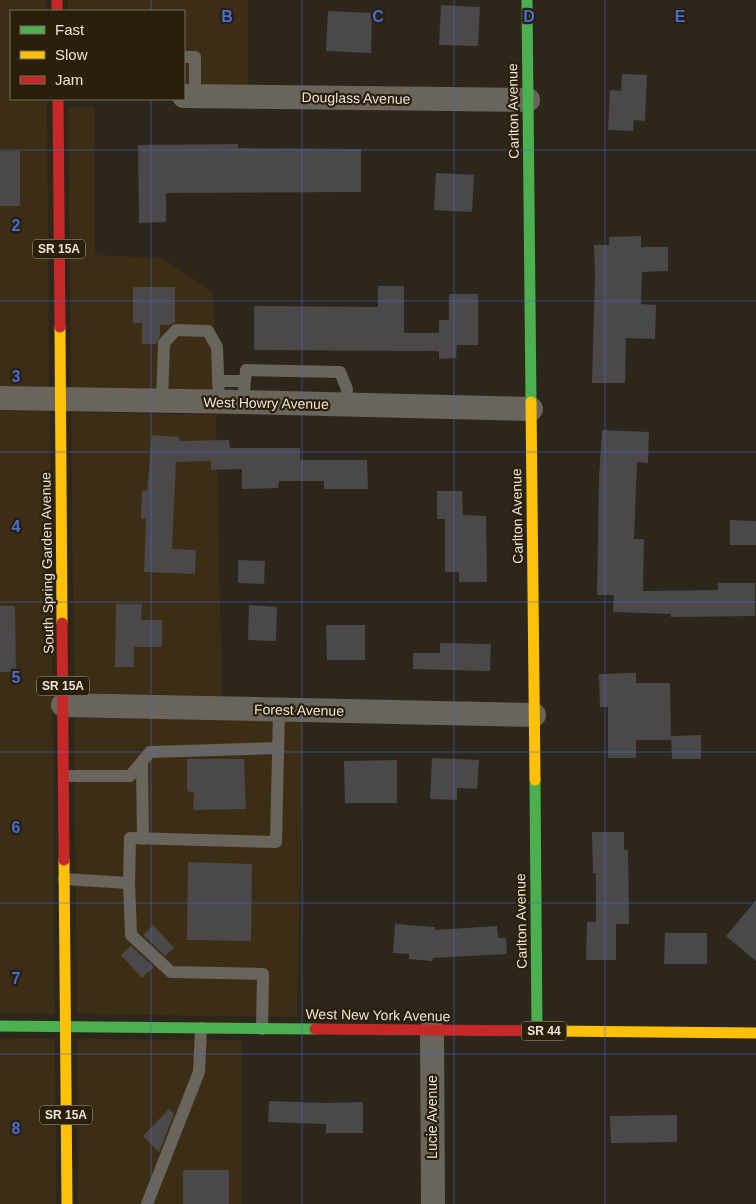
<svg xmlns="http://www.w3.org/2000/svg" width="756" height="1204" font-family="Arial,sans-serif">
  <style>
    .built { fill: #3b2e15 }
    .building { fill: #4a4849 }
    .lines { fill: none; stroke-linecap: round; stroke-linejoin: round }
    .lane { stroke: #69645c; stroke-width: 12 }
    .street { stroke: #69645c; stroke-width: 24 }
    .fast { stroke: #4caf50; stroke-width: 11 }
    .slow { stroke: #ffc107; stroke-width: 11 }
    .jam { stroke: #c62828; stroke-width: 11 }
    .grid { fill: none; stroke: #466cd8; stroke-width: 1; stroke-opacity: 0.55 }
    .labels { text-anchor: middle; stroke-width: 4.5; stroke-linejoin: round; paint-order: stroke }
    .shield { fill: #291f0a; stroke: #b1a99a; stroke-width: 1 }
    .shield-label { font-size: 12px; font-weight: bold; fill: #ebe4d7 }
    .street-label { font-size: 14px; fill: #ebe4d7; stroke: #291f0a }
    .grid-label { font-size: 16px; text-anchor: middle; font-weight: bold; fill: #466cd8; stroke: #291f0a; stroke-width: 4.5; stroke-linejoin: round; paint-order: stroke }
  </style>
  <rect width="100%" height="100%" fill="#2c261b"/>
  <!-- built -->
  <g class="built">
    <polygon points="0,0 46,0 46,11 11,11 11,99 47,99 49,387 0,386"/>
    <polygon points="68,0 248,0 248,85 184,84 184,11 68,11"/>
    <polygon points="68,107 95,107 95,255 162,258 213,292 215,390 71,387"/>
    <polygon points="0,411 50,411 55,1014 0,1014"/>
    <polygon points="71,412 216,415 222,696 74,693"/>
    <polygon points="74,717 303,722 297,1017 77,1014"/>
    <polygon points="0,1038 55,1039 56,1204 0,1204"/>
    <polygon points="77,1039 241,1040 241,1204 78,1204"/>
  </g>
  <!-- building -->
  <g class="building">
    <polygon points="441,5 480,7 478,46 439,45"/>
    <polygon points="328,11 372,13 371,53 326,51"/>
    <polygon points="622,74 647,75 645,121 634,120 633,131 608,130 610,90 621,91"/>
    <polygon points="238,144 238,148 361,149 361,192 166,193 166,222 139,223 138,145"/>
    <rect x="0" y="151" width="20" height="55"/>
    <polygon points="436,173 474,175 472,212 434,210"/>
    <polygon points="641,236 641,247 668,247 668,271 642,272 641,304 656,305 655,339 626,338 625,383 592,383 595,275 594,245 609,245 609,237"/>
    <polygon points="378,286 404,286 404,333 439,333 439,320 449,320 449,294 478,294 478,345 457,345 456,358 439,359 439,351 254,350 254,306 378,307"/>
    <polygon points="133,287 175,287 175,322 169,325 160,325 160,336 156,344 142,344 142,323 133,323"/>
    <polygon points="602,430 649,432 648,463 637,462 634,539 644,539 643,591 718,590 718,583 755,583 755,616 671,617 671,614 613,612 614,595 597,595 599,478"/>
    <polygon points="152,435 179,437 179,441 229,440 230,448 300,448 300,460 367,460 368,489 324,489 324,481 279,481 278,488 242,489 242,469 211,470 211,461 176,462 172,549 196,550 195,574 144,572 146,519 141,519 142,491 147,491"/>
    <polygon points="437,491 462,491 463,515 486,516 487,582 459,582 459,572 445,572 445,519 437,519"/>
    <polygon points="730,520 756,521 756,545 730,545"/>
    <polygon points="238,560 265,561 264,584 238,583"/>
    <polygon points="116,604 142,604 141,620 162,620 162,647 134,647 134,667 115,667"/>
    <polygon points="249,605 277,607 276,641 248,640"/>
    <polygon points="0,606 15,606 16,672 0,672"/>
    <polygon points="326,625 365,625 365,660 327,660"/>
    <polygon points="440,643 491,644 490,671 413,669 413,653 440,653"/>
    <polygon points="636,673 636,683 670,683 671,740 636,740 636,758 608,758 608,707 600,707 599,674"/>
    <polygon points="701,735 701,759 672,759 671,736"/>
    <polygon points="432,758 479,760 477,789 457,788 457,800 430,799"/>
    <polygon points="187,759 244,759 246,809 193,810 194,793 187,791"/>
    <polygon points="397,760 397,803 345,803 344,761"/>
    <polygon points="592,832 624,832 624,850 628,850 629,924 616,924 616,960 586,960 587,922 596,922 596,873 593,873"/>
    <polygon points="188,862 252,864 251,941 187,940"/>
    <polygon points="756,900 756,961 726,936"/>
    <polygon points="395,924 435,927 435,930 497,926 498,938 506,938 507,954 433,958 432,961 409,959 409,954 393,953"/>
    <polygon points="153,925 174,948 165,956 143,935"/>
    <polygon points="665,933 707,933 707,964 664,964"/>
    <polygon points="131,946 154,967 142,978 121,955"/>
    <polygon points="269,1101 326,1103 363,1102 363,1133 326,1133 326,1124 268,1122"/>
    <polygon points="169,1109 174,1114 159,1152 143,1136"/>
    <polygon points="677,1115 677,1142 611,1143 610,1116"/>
    <rect x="183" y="1170" width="46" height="34"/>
  </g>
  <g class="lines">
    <!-- lane -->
    <g class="lane">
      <polyline points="184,57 195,57 195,96"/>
      <polyline points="218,381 244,381"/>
      <polyline points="162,401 164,343 176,330 208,331 217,347 219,402"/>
      <polyline points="243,402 246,370 340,372 347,389 346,405"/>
      <polyline points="142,762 143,839"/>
      <polyline points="64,776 130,776 150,752 278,748"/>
      <polyline points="64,879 129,883 131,935 171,972 263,974 262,1029"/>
      <polyline points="129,883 130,838 276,842 279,710"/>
      <polyline points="147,1204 199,1072 201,1028"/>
    </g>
    <!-- street -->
    <g class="street">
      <polyline points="184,96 528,100"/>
      <polyline points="0,398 243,402 531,409"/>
      <polyline points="63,705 534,715"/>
      <polyline points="432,1030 433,1204"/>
    </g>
    <!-- fast -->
    <g class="fast">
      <polyline points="527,0 531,402"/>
      <polyline points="535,780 537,1031"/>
      <polyline points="0,1026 315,1029"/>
    </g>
    <!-- slow -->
    <g class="slow">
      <polyline points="60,327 62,623"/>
      <polyline points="531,402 535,780"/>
      <polyline points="64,860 67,1204"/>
      <polyline points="553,1031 756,1033"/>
    </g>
    <!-- jam -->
    <g class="jam">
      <polyline points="57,0 57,11"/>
      <polyline points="58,99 60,327"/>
      <polyline points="62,623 64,860"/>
      <polyline points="315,1029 553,1031"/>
    </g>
  </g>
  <!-- grid -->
  <path class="grid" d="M151,0V11M302,0V1204M454,0V1204M605,0V1204M151,99V1204M0,150H756M0,301H756M0,452H756M0,602H756M0,752H756M0,903H756M0,1054H756"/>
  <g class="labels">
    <!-- shield labels -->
    <g class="shield">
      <rect x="33" y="239.5" width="52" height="19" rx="4"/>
      <rect x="37" y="676.5" width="52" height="19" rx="4"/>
      <rect x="521.5" y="1021.5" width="45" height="19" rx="4"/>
      <rect x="40" y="1105.5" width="52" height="19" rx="4"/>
    </g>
    <g class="shield-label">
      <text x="59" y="253">SR 15A</text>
      <text x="63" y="690">SR 15A</text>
      <text x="544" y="1035">SR 44</text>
      <text x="66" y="1119">SR 15A</text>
    </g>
    <!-- street labels -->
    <g class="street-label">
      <text transform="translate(356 98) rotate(1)" y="5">Douglass Avenue</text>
      <text transform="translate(513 111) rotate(-91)" y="5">Carlton Avenue</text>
      <text transform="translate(266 403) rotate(1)" y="5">West Howry Avenue</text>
      <text transform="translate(517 516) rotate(-91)" y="5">Carlton Avenue</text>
      <text transform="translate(47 563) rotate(-91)" y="5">South Spring Garden Avenue</text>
      <text transform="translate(299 710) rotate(1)" y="5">Forest Avenue</text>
      <text transform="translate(521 921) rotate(-91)" y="5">Carlton Avenue</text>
      <text transform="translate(378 1015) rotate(1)" y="5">West New York Avenue</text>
      <text transform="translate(432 1117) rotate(-90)" y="5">Lucie Avenue</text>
    </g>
  </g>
  <g class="grid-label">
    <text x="227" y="22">B</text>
    <text x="378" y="22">C</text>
    <text x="529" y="22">D</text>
    <text x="680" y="22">E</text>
    <text x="16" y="231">2</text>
    <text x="16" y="382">3</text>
    <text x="16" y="532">4</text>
    <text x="16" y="683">5</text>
    <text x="16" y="833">6</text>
    <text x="16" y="984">7</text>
    <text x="16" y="1134">8</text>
  </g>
  <!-- legend -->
  <rect x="10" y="10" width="175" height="90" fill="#291f0a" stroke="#776e5c"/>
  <rect x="20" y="26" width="25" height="8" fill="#4caf50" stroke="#776e5c"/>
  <text x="55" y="35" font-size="15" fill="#ebe4d7">Fast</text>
  <rect x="20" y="51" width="25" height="8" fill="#ffc107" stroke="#776e5c"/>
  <text x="55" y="60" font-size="15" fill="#ebe4d7">Slow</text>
  <rect x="20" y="76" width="25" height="8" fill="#c62828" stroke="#776e5c"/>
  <text x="55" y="85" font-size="15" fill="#ebe4d7">Jam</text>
</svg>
